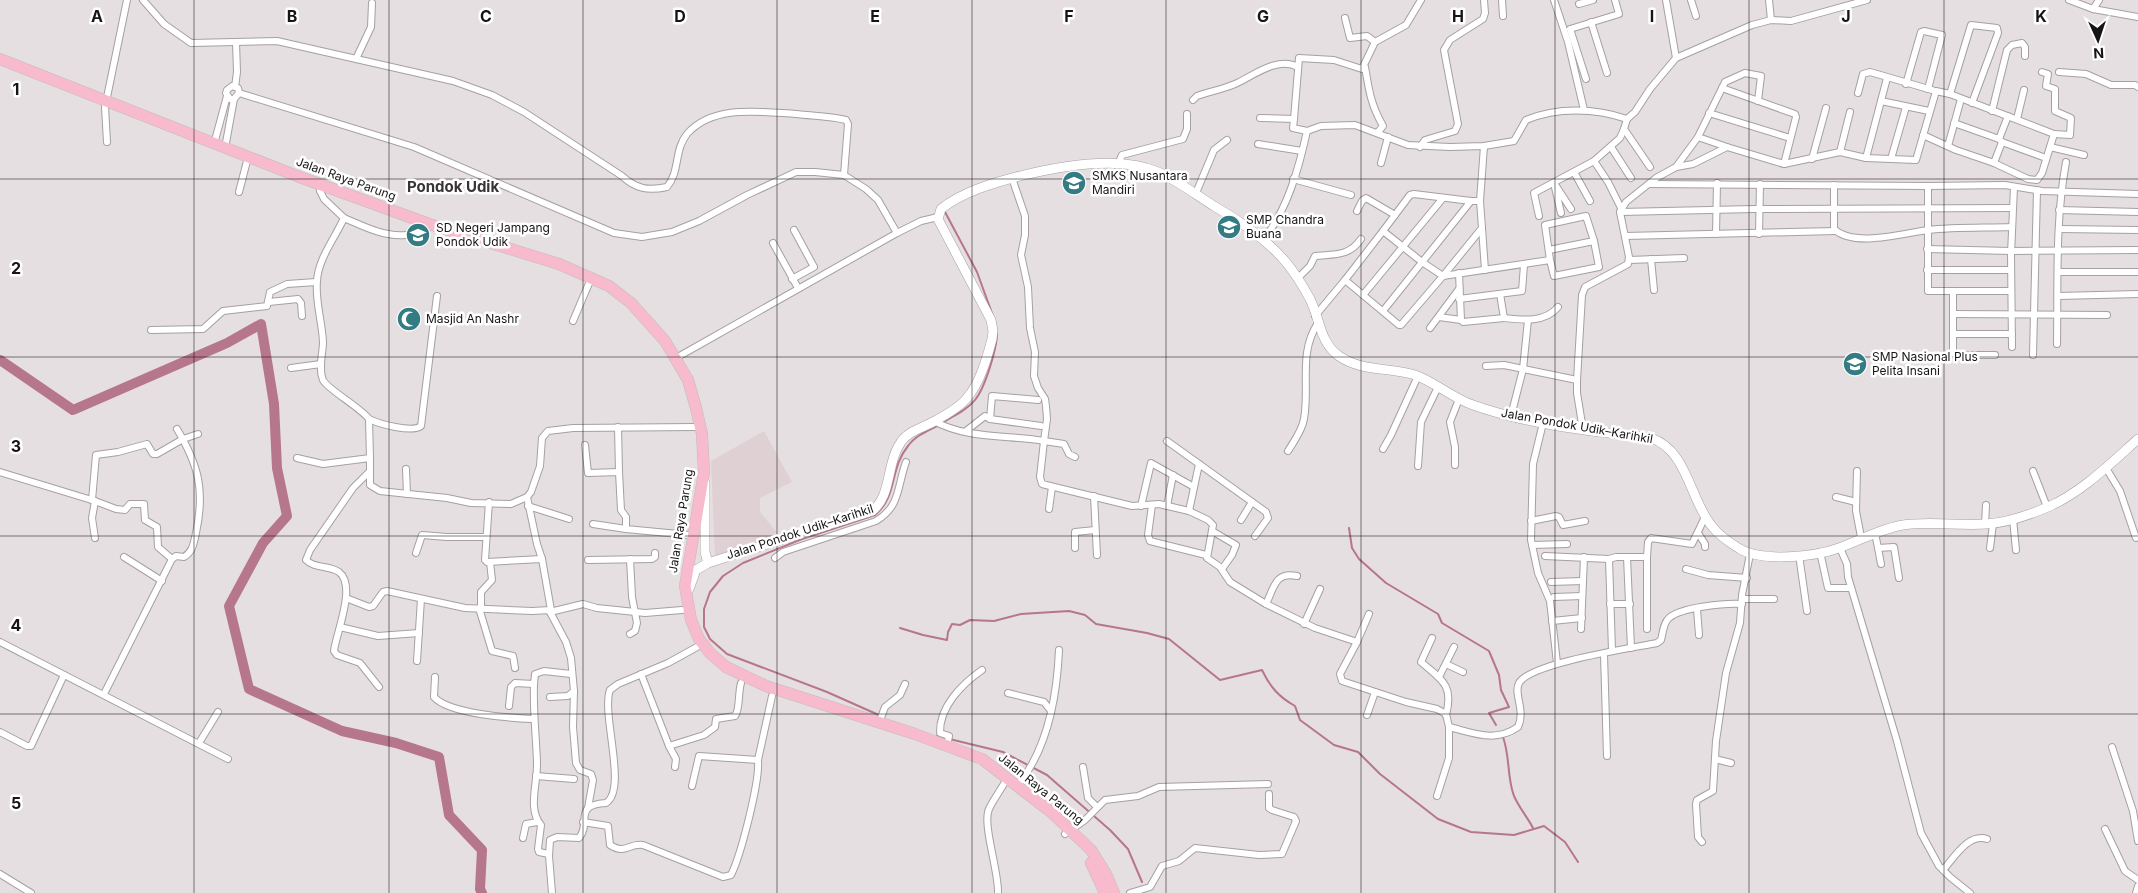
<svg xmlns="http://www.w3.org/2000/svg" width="2138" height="893" font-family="Inter,sans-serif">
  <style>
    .built { fill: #dfd0d4 }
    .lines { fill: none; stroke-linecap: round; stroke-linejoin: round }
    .stream { stroke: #b6768b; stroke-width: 2 }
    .river { stroke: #b6768b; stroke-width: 10 }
    .street-casing { stroke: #a6a0a1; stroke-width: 8 }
    .secondary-casing { stroke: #a6a0a1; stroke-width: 10 }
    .highway-casing { stroke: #bebdbd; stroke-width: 12 }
    .street { stroke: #fff; stroke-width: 6 }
    .secondary { stroke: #fff; stroke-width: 9 }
    .highway { stroke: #f7bbcd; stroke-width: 11 }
    .grid { fill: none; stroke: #161414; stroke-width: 1; stroke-opacity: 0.55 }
    .labels { text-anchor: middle; stroke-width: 5; stroke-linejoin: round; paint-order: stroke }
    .poi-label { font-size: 12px; fill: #161414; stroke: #fff; text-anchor: start }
    .street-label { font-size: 12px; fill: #161414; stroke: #fff }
    .quarter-label { font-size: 15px; font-weight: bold; fill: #383335; stroke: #fff }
    .grid-label { font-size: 16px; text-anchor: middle; font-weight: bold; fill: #161414; stroke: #fff; stroke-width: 5; stroke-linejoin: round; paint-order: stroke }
  </style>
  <rect width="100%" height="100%" fill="#e6dfe1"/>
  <!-- built -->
  <polygon class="built" points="764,431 792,482 760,498 760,512 780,536 715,557 711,461"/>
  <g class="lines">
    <!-- stream -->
    <g class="stream">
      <polyline points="945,212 977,272 993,316"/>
      <path d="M943,422C954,416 967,410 975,400C985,388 998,346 997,330"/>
      <polyline points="1349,528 1352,548 1359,559 1386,583 1438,614 1442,623 1489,651 1499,675 1501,690 1509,707 1489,713 1496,725"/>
      <path d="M900,628L923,635L947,640L948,632L952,624L960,625L970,620L994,621L1021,614L1069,611L1085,615L1096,624L1147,633L1169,639L1220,680L1262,670C1270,687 1279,697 1295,706L1300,720L1334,745L1358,752L1380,774L1438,819L1471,832L1514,835L1544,826L1565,842L1578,862"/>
      <path d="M881,716L827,692L727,654L710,639L704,627V609L710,592L723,576L743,563L802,539L875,515C898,496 889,469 908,446C915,436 927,431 937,426"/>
      <polyline points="937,736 1003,752 1047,775 1110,830 1128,849 1142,882"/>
      <path d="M1503,737C1510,757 1507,774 1513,793C1515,802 1528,818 1533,828"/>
    </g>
    <!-- river -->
    <polyline class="river" points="0,360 73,410 227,343 261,324 274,404 277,468 287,516 263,543 229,606 249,689 342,731 396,743 439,757 449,815 482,850 480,889 482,893"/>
    <!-- street casing -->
    <g class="street-casing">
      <g id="street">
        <path d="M143,0L164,24L191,43L277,41L453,81L492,95L524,112L622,176C636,189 648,191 667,187C680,172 674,150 687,134C713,104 761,112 796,114C813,116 829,116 846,120L848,124L844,175"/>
        <polyline points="1502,0 1503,16"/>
        <polyline points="1554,0 1568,42 1584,110"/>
        <polyline points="1666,0 1676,58"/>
        <polyline points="1691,0 1696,16"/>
        <polyline points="1769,0 1771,20"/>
        <polyline points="2069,0 2093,9 2138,17"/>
        <polyline points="1579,4 1593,0"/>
        <polyline points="2093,9 2099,0"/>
        <polyline points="1345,18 1350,38 1367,36 1375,42"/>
        <polyline points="1591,22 1607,73"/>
        <polyline points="356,59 371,27 372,3"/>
        <path d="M1365,67C1369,91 1371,105 1383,126L1378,132"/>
        <polyline points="2042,72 2048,74 2046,86 2055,89 2055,111 2071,118 2070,135 2054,134"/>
        <polyline points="2059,72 2086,74 2111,85 2135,85 2138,87"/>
        <polyline points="1586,79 1570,29 1619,14 1615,0"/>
        <polyline points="1906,84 1921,32 1924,31 1942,35 1928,89"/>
        <polyline points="235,87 237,72 236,42"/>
        <polyline points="1722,88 1795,114 1796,117 1784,164"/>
        <polyline points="239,93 414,147 614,233 642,237 672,232 699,221 747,195 796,172 815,172 844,175 866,189 878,200 897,233"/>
        <polyline points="1858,93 1863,74 1870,72 1932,90"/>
        <polyline points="1950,94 1971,25 1997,28 1998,33 1972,103"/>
        <path d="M1193,100L1197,96C1209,92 1223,89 1235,84C1253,76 1277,56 1298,67"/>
        <polyline points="1881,101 1929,111"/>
        <polyline points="1992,111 2007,50 2012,45 2022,43 2025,47 2025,56"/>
        <polyline points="1709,113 1790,138"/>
        <path d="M1260,118L1294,119L1293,128L1307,131L1321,126L1355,125L1408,145L1450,147L1484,146L1514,141L1526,120C1557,107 1595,108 1627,119L1635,112L1650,89L1676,58L1752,25L1771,20L1791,21L1867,0"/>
        <polyline points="1294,119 1299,58 1334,60 1362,69 1375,42 1406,25 1421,0"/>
        <polyline points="1627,119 1624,129 1650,167"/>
        <polyline points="2017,119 2024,90"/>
        <polyline points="1954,123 1999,139 2002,142 1994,163"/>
        <polyline points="1698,137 1727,147"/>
        <polyline points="1999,139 2008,116"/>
        <polyline points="107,142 105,107 127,0"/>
        <polyline points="2002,142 2046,158"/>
        <polyline points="214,144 227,96"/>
        <polyline points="1258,144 1302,151"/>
        <polyline points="1948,146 1961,99"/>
        <polyline points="1420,147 1425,140 1455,131 1458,124 1444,50 1450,40 1483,19 1485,13 1484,0"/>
        <polyline points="1611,147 1631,178"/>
        <polyline points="2050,147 2084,155"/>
        <polyline points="225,148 234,99 239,93 238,88 232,86 227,90 226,93 230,99 234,99"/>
        <polyline points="1840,152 1850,112"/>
        <polyline points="1866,158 1887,78"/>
        <polyline points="1812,159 1826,108"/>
        <polyline points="1891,159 1906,107"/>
        <polyline points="1381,163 1388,137"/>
        <polyline points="1118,164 1122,155 1183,139 1187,129 1187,114"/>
        <polyline points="1676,167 1698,137 1725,82 1745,73 1761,76 1758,101"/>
        <polyline points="1574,172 1590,201"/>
        <polyline points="1293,179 1351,195"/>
        <polyline points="1649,184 1928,186 2005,185 2042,191 2138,194"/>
        <path d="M1834,185V229C1854,248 1904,233 1928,230C1955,227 1984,228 2012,227"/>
        <polyline points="1928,186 1928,291 2011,291"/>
        <path d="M320,191L324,199L344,218C335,238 318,259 317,281C315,301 322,321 323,342C323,353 318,368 323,380C327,389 360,407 369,419L370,458"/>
        <polyline points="239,192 247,161"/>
        <polyline points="1196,193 1214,150 1227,140"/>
        <polyline points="1622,210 1608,182 1594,161 1620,138 1624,129"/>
        <polyline points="2059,210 2138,212"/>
        <polyline points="1357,211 1362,201 1366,198 1395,215"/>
        <polyline points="1620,212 1754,209 2013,208"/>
        <polyline points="1561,213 1554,183 1571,209"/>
        <polyline points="1539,216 1534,193 1594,161"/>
        <path d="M344,218C363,226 384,237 405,235C413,234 421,230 428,228L429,224"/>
        <polyline points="1482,228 1485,270"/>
        <polyline points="2059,229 2138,230"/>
        <polyline points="1383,231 1410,195 1414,194 1471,201 1480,201"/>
        <polyline points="1716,234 1717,183"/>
        <polyline points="1759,234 1760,184"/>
        <polyline points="1625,236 1836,231"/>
        <path d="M1263,240C1287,211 1299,168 1307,131"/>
        <polyline points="773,243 798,288"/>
        <polyline points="1927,249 2011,251 2138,250"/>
        <polyline points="1549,250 1594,241"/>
        <polyline points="1651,259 1654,290"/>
        <polyline points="1629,260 1684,258"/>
        <polyline points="1927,270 2011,270"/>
        <polyline points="2058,272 2138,272"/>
        <polyline points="1459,273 1461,320 1463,322 1504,318 1500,294"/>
        <path d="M1298,278L1310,266L1315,256C1333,254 1349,257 1361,239"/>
        <polyline points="792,279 814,267 794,230"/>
        <polyline points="1345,280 1383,231 1422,262 1443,276 1482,228 1480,201 1484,146"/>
        <polyline points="1953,291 1953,353 1957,355 1995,355"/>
        <polyline points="1363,295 1443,198"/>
        <polyline points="2058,296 2138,294"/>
        <polyline points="1459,299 1522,291 1524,265"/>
        <polyline points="269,302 298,299 301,303 302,316"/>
        <polyline points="1383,311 1471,201"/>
        <polyline points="1953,314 2107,315"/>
        <polyline points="1315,316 1345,280 1399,325 1401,325 1443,276 1550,260 1545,225 1586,216 1594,241 1599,267 1554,276 1550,260"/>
        <polyline points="1439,317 1461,320"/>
        <path d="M1504,318C1522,320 1545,323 1558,307"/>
        <polyline points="573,321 590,281"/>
        <polyline points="1430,328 1459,289"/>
        <polyline points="151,330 203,329 223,311 267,306 270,292 287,284 316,282"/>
        <polyline points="1953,334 2012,334"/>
        <path d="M2057,344C2058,284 2055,222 2066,162"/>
        <polyline points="2012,347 2011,254 2014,187"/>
        <polyline points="2033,355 2037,190"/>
        <polyline points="676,358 897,233 921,221 938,217"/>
        <polyline points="1486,366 1504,365 1577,380"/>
        <polyline points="291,368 321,364"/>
        <polyline points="1511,416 1523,369 1528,320"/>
        <path d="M369,419C379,424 412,433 421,426L437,296"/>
        <polyline points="990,419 992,396 1038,400"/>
        <path d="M934,421C966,439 1009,435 1044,441L1047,419L1046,406L1045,399L1038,388L1034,376L1035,352L1030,328L1028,287L1021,255L1025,235V216L1012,178"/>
        <polyline points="1543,423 1533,464 1531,540 1538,573 1550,601 1557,663"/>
        <polyline points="618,427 619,472"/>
        <polyline points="1583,430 1577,393 1577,380 1582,295 1585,287 1628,264 1629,257 1620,212 1626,202 1656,178 1676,167 1693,164 1727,147 1784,164 1840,152 1866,158 1916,160 1936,91 1950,94 2054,134 2042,173 2037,180 2028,179 1994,163 1956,150 1923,135"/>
        <polyline points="966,431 985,416 990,419 1041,426"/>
        <polyline points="1167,441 1266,512 1268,518 1255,536"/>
        <polyline points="585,445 588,473 619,472 621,510 626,517 626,529 689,535"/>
        <polyline points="1383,449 1391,435 1418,376"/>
        <path d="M1288,451C1294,441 1302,431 1304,419C1310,386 1298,353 1318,323"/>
        <path d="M1075,457L1069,454L1064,444L1044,441L1040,477L1042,484L1132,506L1159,504L1189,511L1208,520L1213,525L1207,558L1220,567L1230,582L1266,604L1315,628L1357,642L1340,674L1342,681L1406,702L1437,709L1446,714L1449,727C1474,733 1495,743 1518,727C1526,710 1513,694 1519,683C1530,663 1632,648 1657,643L1661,640C1663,633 1663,623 1669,618C1681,607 1726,603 1742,604"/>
        <polyline points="297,458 323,464 370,458 370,485 380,491 447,498 471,503 511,504 527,497 531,492 540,466 542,438 548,431 573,428 696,427"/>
        <polyline points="1455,465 1455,447 1450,422 1459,399"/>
        <polyline points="1418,466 1421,422 1438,387"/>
        <polyline points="2106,468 2120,491 2136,538"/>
        <polyline points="406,469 407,494"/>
        <polyline points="1857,471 1856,511 1861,537"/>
        <polyline points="2033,471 2047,507"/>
        <polyline points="0,472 95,501 116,509 125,510 130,504 144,504 145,520 157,527 158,547 172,559"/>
        <path d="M369,472L353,488L310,550L306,560C315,569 329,565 339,572C357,586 336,633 334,651L337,655L360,663L379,687"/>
        <polyline points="1094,496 1097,555"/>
        <polyline points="527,497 537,544 542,559"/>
        <polyline points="1836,497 1856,502"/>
        <polyline points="92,500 96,455 118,452 147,444 153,454 157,454 183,439 198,434"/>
        <polyline points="95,501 92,518 95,538"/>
        <polyline points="489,502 485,560 487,562 542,559 551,610"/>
        <polyline points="1152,505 1148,535 1150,541 1206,555"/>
        <polyline points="528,506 569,519"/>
        <polyline points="1141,506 1151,463 1194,487"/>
        <polyline points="1167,506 1173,475"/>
        <polyline points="1049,509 1052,487"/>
        <polyline points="1189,511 1199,464"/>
        <polyline points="2013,519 2016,550"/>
        <polyline points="1241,520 1252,502"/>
        <polyline points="1531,521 1556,516 1559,517 1563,525 1585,521"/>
        <polyline points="593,524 626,529"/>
        <polyline points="1985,525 1986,505"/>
        <polyline points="1212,531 1236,545 1232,555 1222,569"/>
        <polyline points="1698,533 1705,544 1705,547"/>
        <polyline points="1875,533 1878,548 1894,547 1899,578"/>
        <polyline points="1532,545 1567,544"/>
        <polyline points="1075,548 1075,532 1095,530"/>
        <polyline points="1840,548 1847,564 1848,577 1897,741 1921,833 1939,866 1950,877 1970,893"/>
        <polyline points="1878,548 1881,564"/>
        <polyline points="1990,548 1993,524"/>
        <polyline points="1820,552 1828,588 1851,588"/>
        <polyline points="416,553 422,535 447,537 485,537"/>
        <polyline points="1799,555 1807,611"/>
        <polyline points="1545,556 1609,559"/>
        <polyline points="124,557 162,581"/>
        <polyline points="1627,557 1631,648"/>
        <polyline points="1647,557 1647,629"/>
        <path d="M775,558L783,552L876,521C901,506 897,486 906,462"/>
        <polyline points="588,560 652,559 655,557 655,553"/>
        <polyline points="1686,569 1708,575 1747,578"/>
        <polyline points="1551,582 1583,581"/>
        <polyline points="1554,597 1582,596"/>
        <polyline points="346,598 369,607 373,606 383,592 387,591 465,608 532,611 551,610 550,612 566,642 571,658 574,691 573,727 576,763 580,770 591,774 593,780 588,808"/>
        <polyline points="1742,599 1774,599"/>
        <path d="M1266,604C1274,588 1275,571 1297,576"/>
        <polyline points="1610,604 1630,604"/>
        <polyline points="479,608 492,651 513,656 515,668"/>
        <polyline points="481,608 481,592 492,580 490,562"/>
        <polyline points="1697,609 1699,635"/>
        <polyline points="550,612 583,604 597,608 645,613 682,610"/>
        <polyline points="1552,621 1582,618"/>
        <polyline points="1304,624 1320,589"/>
        <polyline points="340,627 378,636 419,633"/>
        <polyline points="1581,629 1584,557"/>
        <polyline points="630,634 635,631 637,623 632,597 630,559"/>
        <path d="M1432,638L1421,662C1442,680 1454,685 1446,715"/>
        <polyline points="0,642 228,759"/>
        <polyline points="1357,642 1369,614"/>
        <polyline points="1612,651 1609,559 1616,557 1647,557 1648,542 1651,538 1692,544 1705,517"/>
        <polyline points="1604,654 1607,756"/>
        <polyline points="417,661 421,599"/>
        <polyline points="1446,664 1463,672"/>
        <polyline points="641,674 669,746"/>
        <path d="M435,677L434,697C449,714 510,718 533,719"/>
        <polyline points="1439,677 1454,647"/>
        <path d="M534,684C533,711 536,735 537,762C538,782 527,809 541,825L538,849L539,852L549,854"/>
        <polyline points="1008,693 1044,702 1051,711"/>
        <path d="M104,694L172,559L176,556L184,557C193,552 194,542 196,533C205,491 199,466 177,429"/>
        <polyline points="550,697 568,696 574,691"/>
        <polyline points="509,706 511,687 515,683 534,684 535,674 544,671 571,674"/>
        <polyline points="1367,715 1375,692"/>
        <polyline points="879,723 885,707 900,695 905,684"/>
        <polyline points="0,732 27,746 31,746 64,675"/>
        <polyline points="199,743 218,712"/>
        <path d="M947,745L949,736L940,733C939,707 962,684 982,670"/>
        <polyline points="2112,747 2133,811 2138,841"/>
        <polyline points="1715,759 1731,763"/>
        <path d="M675,767L676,759L669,746L704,735L715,727L716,719L735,716C740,710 738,693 741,683"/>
        <polyline points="1083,767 1088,798 1097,807"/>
        <polyline points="536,776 574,779"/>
        <path d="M1018,785C1048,748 1057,696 1059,650"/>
        <polyline points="692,786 699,756 758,760 772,696"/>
        <polyline points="1437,796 1449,758 1449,727"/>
        <path d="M583,822L608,826L610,845C626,855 628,843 643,845L723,877L731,875C741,855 760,781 758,760"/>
        <polyline points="2105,829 2125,871 2138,880"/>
        <polyline points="1065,834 1085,820 1105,800 1138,796 1159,787 1268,784"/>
        <polyline points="523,838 526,824 537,822"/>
        <polyline points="1702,842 1698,837 1696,804 1697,800 1713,791 1716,741 1726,673 1740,623 1742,595 1750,554"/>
        <path d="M1943,870C1954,858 1968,833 1987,839"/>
        <polyline points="0,874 31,893"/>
        <path d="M552,893L549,856L550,840L557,837L579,838C592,823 572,805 606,803C628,789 601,714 610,690L618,684L668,663L697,647"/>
        <path d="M998,893C999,872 982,824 989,809C993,800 1000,791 1005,782"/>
        <polyline points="1130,893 1150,887 1162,866 1179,861 1195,848 1259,855 1282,854 1296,821 1294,817 1272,810 1269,808 1269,794"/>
        <polyline points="2136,893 2138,886"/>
      </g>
    </g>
    <!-- secondary casing -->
    <g class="secondary-casing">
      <g id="secondary">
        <polyline points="705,483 705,552 708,563"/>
        <path d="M689,589L696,570L708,563L872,511C892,496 886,463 901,442C907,432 922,428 933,422C944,416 959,408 967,398C980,383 987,358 992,339L993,331L991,320L938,219L941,209C962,192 993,183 1020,176C1060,166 1119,155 1158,172C1178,181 1195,194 1214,206C1240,221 1266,239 1285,261C1295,273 1303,286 1310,299C1320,319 1320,343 1339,356C1362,372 1389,367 1415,375C1435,382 1452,398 1473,405C1529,425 1591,431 1651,438C1687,450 1690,499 1711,525C1718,535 1730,543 1740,549C1763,562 1814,557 1839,548C1861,540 1880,529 1903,525C1931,521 1959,526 1986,524C2007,523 2029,515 2048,507C2082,492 2110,464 2138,439"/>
      </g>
    </g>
    <!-- highway casing -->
    <g class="highway-casing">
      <g id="highway">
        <polyline points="0,59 297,176 429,224 559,264 609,286 631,303 665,341 688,380 696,408 702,434 704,472 685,586 691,620 699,639 710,653 726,667 766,686 915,734 982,759 1051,812 1091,850 1106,874 1114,893"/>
        <polyline points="1091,863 1105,893"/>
      </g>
    </g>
    <!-- street -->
    <use href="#street" class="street"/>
    <!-- secondary -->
    <use href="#secondary" class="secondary"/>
    <!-- highway -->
    <use href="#highway" class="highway"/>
  </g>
  <!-- grid -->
  <path class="grid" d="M194,0V893M389,0V893M583,0V893M777,0V893M972,0V893M1166,0V893M1361,0V893M1555,0V893M1749,0V893M1944,0V893M0,179H2138M0,357H2138M0,536H2138M0,714H2138"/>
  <!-- icons -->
  <defs>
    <g id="school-disc" transform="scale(1.25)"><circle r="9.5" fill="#347c83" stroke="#fff"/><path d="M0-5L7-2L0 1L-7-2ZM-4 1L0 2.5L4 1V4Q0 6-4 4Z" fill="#fff"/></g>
    <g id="mosque-disc" transform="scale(1.25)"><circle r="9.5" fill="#347c83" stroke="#fff"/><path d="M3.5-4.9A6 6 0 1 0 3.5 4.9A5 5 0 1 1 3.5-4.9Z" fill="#fff"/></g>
  </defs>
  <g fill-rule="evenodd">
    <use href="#school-disc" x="1074" y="183"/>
    <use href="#school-disc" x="1229" y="227"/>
    <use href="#school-disc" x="418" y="235"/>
    <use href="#mosque-disc" x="409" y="319"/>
    <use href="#school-disc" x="1855" y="364"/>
  </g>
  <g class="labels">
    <!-- poi labels -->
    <g class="poi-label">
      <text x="1092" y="180">SMKS Nusantara<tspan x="1092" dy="14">Mandiri</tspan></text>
      <text x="1246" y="224">SMP Chandra<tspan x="1246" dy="14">Buana</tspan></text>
      <text x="436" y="232">SD Negeri Jampang<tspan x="436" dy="14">Pondok Udik</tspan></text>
      <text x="426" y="323">Masjid An Nashr</text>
      <text x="1872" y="361">SMP Nasional Plus<tspan x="1872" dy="14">Pelita Insani</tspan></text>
    </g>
    <!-- street labels -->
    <g class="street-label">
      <text transform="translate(346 179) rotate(20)" y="4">Jalan Raya Parung</text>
      <text transform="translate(1577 426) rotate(10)" y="4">Jalan Pondok Udik–Karihkil</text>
      <text transform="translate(681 521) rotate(-81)" y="4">Jalan Raya Parung</text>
      <text transform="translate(800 532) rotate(-18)" y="4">Jalan Pondok Udik–Karihkil</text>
      <text transform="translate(1041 789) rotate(39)" y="4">Jalan Raya Parung</text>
    </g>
    <!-- quarter labels -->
    <g class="quarter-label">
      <text x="453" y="192">Pondok Udik</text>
    </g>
  </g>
  <g class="grid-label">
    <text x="97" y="22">A</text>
    <text x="292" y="22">B</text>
    <text x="486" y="22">C</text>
    <text x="680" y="22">D</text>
    <text x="875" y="22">E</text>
    <text x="1069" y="22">F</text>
    <text x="1263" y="22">G</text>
    <text x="1458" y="22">H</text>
    <text x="1652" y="22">I</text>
    <text x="1846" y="22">J</text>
    <text x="2041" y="22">K</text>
    <text x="16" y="95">1</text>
    <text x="16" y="274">2</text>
    <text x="16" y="452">3</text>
    <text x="16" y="631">4</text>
    <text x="16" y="809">5</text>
  </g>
  <!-- north arrow -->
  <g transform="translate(2098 40) rotate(177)" stroke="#ffffff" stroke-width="4" paint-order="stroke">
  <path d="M0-4L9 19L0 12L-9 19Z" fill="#161414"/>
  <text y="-8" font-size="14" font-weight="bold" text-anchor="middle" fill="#161414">N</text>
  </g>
</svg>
